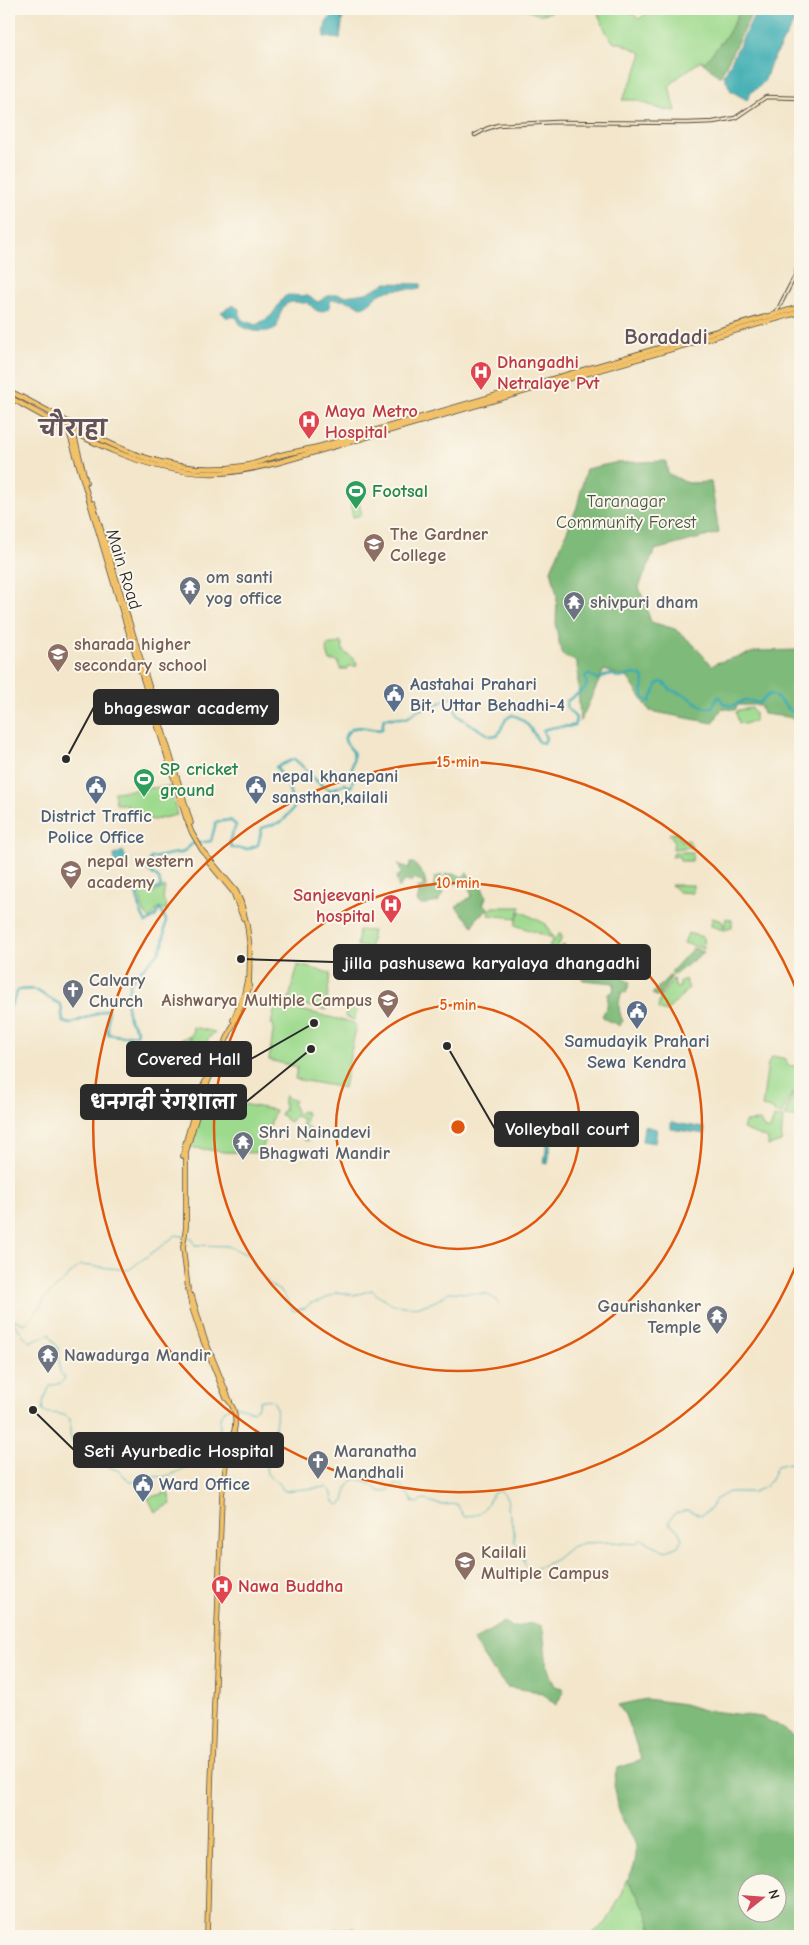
<svg xmlns="http://www.w3.org/2000/svg" width="809" height="1945" font-family="'Comic Neue','Playpen Sans Deva',sans-serif">
  <style>
    .green { fill: #9eda8e; stroke: #64825c }
    .forest { fill: #7eba79; stroke: #547252; fill-rule: evenodd }
    .water { fill: #38abb1; stroke: #326b6e }
    .lines { fill: none; stroke-linecap: round; stroke-linejoin: round }
    .stream { stroke: #38abb1; stroke-width: 1 }
    .canal { stroke: #38abb1; stroke-width: 2.5 }
    .secondary-casing { stroke: #494743; stroke-width: 4.5 }
    .primary-casing { stroke: #494743; stroke-width: 5.5 }
    .highway-casing { stroke: #494743; stroke-width: 6 }
    .secondary { stroke: #fae7c3; stroke-width: 2.5 }
    .primary { stroke: #f2c26a; stroke-width: 4 }
    .highway { stroke: #f2c26a; stroke-width: 4.5 }
    .ring { fill: none; stroke: #df570e; stroke-width: 2.5 }
    .labels { text-anchor: middle; stroke-width: 4; stroke-linejoin: round; paint-order: stroke }
    .health-label { font-size: 18px; font-weight: bold; fill: #be3a42; stroke: #fbf7ec; text-anchor: start }
    .leisure-label { font-size: 18px; font-weight: bold; fill: #27864d; stroke: #fbf7ec; text-anchor: start }
    .park-label { font-size: 18px; fill: #485744; stroke: #fbf7ec }
    .education-label { font-size: 18px; font-weight: bold; fill: #785e54; stroke: #fbf7ec; text-anchor: start }
    .street-label { font-size: 18px; fill: #2b2b2b; stroke: #fbf7ec }
    .worship-label { font-size: 18px; font-weight: bold; fill: #5b616d; stroke: #fbf7ec; text-anchor: start }
    .service-label { font-size: 18px; font-weight: bold; fill: #4e5e75; stroke: #fbf7ec; text-anchor: start }
    .district-label { font-size: 22px; font-weight: bold; fill: #64525a; stroke: #fbf7ec }
    .centre { fill: #df570e; stroke: #fbf7ec; stroke-width: 2.5 }
    .ring-label { font-size: 15px; text-anchor: middle; font-weight: bold; fill: #df570e; stroke: #fbf7ec; stroke-width: 4; stroke-linejoin: round; paint-order: stroke }
    .leader { fill: none; stroke: #2b2b2b; stroke-width: 2 }
    .callout-dot { fill: #2b2b2b; stroke: #fbf7ec; stroke-width: 2 }
    .callout { fill: #2b2b2b; stroke: #2b2b2b; stroke-width: 2 }
    .callout-label { font-size: 19px; text-anchor: middle; font-weight: bold; fill: #fff }
  </style>
  <rect width="100%" height="100%" fill="#fbf7ec"/>
  <filter id="ink" filterUnits="userSpaceOnUse"><feTurbulence type="fractalNoise" baseFrequency=".02" numOctaves="2"/><feDisplacementMap in="SourceGraphic" scale="10" xChannelSelector="R" yChannelSelector="G"/><feConvolveMatrix kernelMatrix="1 2 1 2 8 2 1 2 1" color-interpolation-filters="sRGB"/></filter>
  <filter id="wash" filterUnits="userSpaceOnUse"><feTurbulence type="fractalNoise" baseFrequency=".0096" numOctaves="4" result="noise"/><feDisplacementMap in="SourceGraphic" scale="20" xChannelSelector="R" yChannelSelector="G"/><feGaussianBlur stdDeviation="1.12" result="paint"/><feColorMatrix in="noise" values="0 0 0 0 0 0 0 0 0 0 0 0 0 0 0 0 0 1.4 0 .05"/><feComposite in="paint" operator="in"/></filter>
  <g filter="url(#wash)">
    <rect width="100%" height="100%" fill="#f3e6cb"/>
    <!-- green -->
    <g class="green">
      <path d="M527,9H560C548,13 538,18 527,9Z"/>
      <path d="M596,9C612,9 628,7 639,19L652,9H741L728,34L705,63L701,61L681,75L669,86L676,111L668,110L666,111L636,100H622L635,74L642,53L621,43H614L607,34Z"/>
      <polygon points="359,502 362,515 353,517 350,504"/>
      <polygon points="341,642 342,644 343,651 356,661 357,666 348,666 348,669 340,669 338,661 330,661 326,648 329,644 335,644"/>
      <polygon points="752,708 755,714 755,721 744,724 739,723 736,713 738,710"/>
      <polygon points="170,786 177,815 154,820 128,815 127,804 116,804 114,792"/>
      <polygon points="677,833 682,841 689,840 692,847 673,849 674,840 669,834"/>
      <polygon points="674,852 693,852 692,861 680,861 679,856 672,857"/>
      <polygon points="671,885 693,885 693,893 679,892"/>
      <polygon points="165,887 163,898 168,911 159,907 150,919 144,912 139,894 143,891 153,893"/>
      <polygon points="493,907 521,907 516,918 488,915"/>
      <polygon points="520,911 546,924 553,938 515,925"/>
      <polygon points="712,918 722,921 724,928 726,918 732,920 732,928 723,930 711,926"/>
      <polygon points="359,930 373,931 370,947 357,946"/>
      <polygon points="560,933 562,937 555,953 549,945"/>
      <polygon points="688,933 703,937 704,949 684,943"/>
      <polygon points="298,965 330,973 326,1010 288,1002"/>
      <polygon points="673,979 676,988 680,987 679,982 685,979 689,988 666,1012 658,1009 660,998"/>
      <polygon points="276,1004 354,1023 356,1027 344,1088 295,1079 297,1067 269,1060 274,1025 271,1024"/>
      <polygon points="347,1005 352,1009 357,1010 354,1020 345,1017"/>
      <polygon points="193,1027 215,1032 208,1039 200,1064 191,1038"/>
      <polygon points="190,1036 190,1038 195,1055 184,1054 181,1039"/>
      <polygon points="773,1056 786,1059 788,1066 800,1065 800,1096 792,1093 781,1115 774,1113 773,1109 762,1107 768,1063"/>
      <polygon points="793,1094 800,1098 800,1118 784,1116"/>
      <polygon points="286,1095 288,1098 295,1101 293,1104 297,1114 303,1111 307,1113 305,1125 310,1129 308,1141 304,1140 305,1131 302,1129 302,1119 295,1116 290,1122 285,1119 284,1116 280,1115 281,1112 284,1111 284,1098"/>
      <polygon points="202,1101 236,1103 275,1110 261,1153 224,1152 189,1147"/>
      <polygon points="774,1117 783,1118 781,1142 768,1146 768,1139 743,1129 745,1122 760,1121 764,1128 770,1130"/>
      <polygon points="168,1492 171,1504 155,1512 148,1498"/>
      <path d="M626,1880C637,1894 655,1917 650,1936H589L606,1923L622,1894Z"/>
      <polygon points="355,1928 356,1936 337,1936 336,1929"/>
    </g>
    <!-- forest -->
    <g class="forest">
      <polygon points="741,9 754,9 720,77 701,61 705,62 728,34"/>
      <polygon points="666,461 668,474 688,483 711,482 719,533 655,550 639,587 651,622 675,629 693,644 712,666 716,663 758,651 800,650 800,722 788,717 763,714 760,705 738,705 735,710 722,708 713,723 650,711 628,678 604,670 580,722 577,662 562,655 556,628 557,595 551,570 577,507 586,469 614,463"/>
      <polygon points="410,863 414,863 424,876 427,889 433,889 435,877 442,875 443,893 438,902 422,905 417,902 419,893 418,887 423,887 423,883 415,878 412,881 404,881 399,888 396,877 402,873 398,864 409,868"/>
      <polygon points="467,872 472,881 479,881 486,897 483,904 490,909 478,916 473,926 456,907 472,896 469,888 463,880 458,880 456,884 447,881 445,874 456,874 463,877"/>
      <path d="M563,945L570,949L572,954L577,955L587,964L583,968L590,974H598L602,972L620,975L621,978L630,982L626,993L622,992C618,1001 618,1012 623,1021L619,1026C613,1020 609,1024 602,1016L607,1007L608,994L613,992L614,983L583,980L577,970L557,954Z"/>
      <polygon points="693,948 704,952 674,975 671,972"/>
      <polygon points="670,975 672,976 659,997 652,994"/>
      <path d="M504,1622C517,1631 514,1626 526,1624C531,1623 537,1625 542,1626C547,1649 543,1664 555,1686L562,1688L564,1692L556,1705L543,1694L534,1691L507,1687L491,1668L473,1641Z"/>
      <path d="M646,1699L684,1704L703,1710L761,1717L776,1724L800,1740V1936H653C651,1915 639,1897 627,1880C633,1871 637,1860 636,1848C636,1841 629,1833 626,1827C618,1809 609,1786 618,1768L642,1760L625,1715L618,1705ZM746,1882H776V1912H746Z"/>
    </g>
    <!-- water -->
    <g class="water">
      <polygon points="757,9 800,9 800,11 770,65 765,80 759,87 751,92 747,100 731,91 724,76"/>
      <polygon points="335,13 343,15 340,39 324,37 326,22"/>
      <path d="M386,283L421,284L420,289C408,289 391,288 380,294C373,298 370,305 361,307C352,301 341,299 331,300L329,308L322,312C314,311 314,308 309,304C305,301 306,304 301,303C283,298 280,311 277,327C268,334 252,332 243,327C239,324 238,320 236,317H226L221,312L233,305L239,309L242,320L256,325L271,316L284,297L288,295L308,296L318,302L328,296L337,294L344,296L366,293Z"/>
      <polygon points="123,851 129,865 129,867 115,865 114,855"/>
      <polygon points="671,1122 704,1128 705,1134 671,1129"/>
      <polygon points="644,1126 657,1129 655,1143 642,1141"/>
      <polygon points="547,1142 551,1143 548,1164 544,1163"/>
    </g>
    <g class="lines">
      <!-- stream -->
      <g class="stream">
        <path d="M9,1317L29,1342L49,1334L58,1348L60,1372L65,1378L61,1383L50,1386L44,1399L42,1411C51,1415 61,1411 70,1419V1435L73,1443L94,1455L108,1467L120,1471L129,1482C137,1483 140,1478 147,1476C152,1475 157,1477 162,1477C175,1476 213,1454 218,1443C223,1432 215,1417 225,1410C236,1401 241,1409 253,1411L257,1408L260,1401C285,1392 275,1426 272,1439L266,1443L264,1452L267,1474L280,1485L284,1491L326,1487L331,1491L334,1502L339,1505L344,1501C347,1488 349,1472 368,1483C373,1485 376,1490 381,1492L387,1491L395,1485L402,1486L413,1502L417,1503L424,1500L442,1505L457,1504L464,1517C483,1515 484,1509 493,1494L497,1491L503,1493L508,1500L507,1508L512,1521L515,1542L522,1549L525,1566L532,1570L555,1560L571,1547L583,1543L611,1542L636,1544L641,1539L666,1551L678,1546L682,1538L677,1529L668,1523L675,1513L687,1510L701,1515L711,1509L715,1500L729,1492H753L765,1487L771,1480L777,1466L790,1463L800,1466"/>
        <path d="M11,1318L25,1324L39,1309L45,1298L80,1265L129,1270C144,1257 161,1248 176,1235L192,1238L195,1245L228,1246L250,1256L256,1268L269,1284L283,1293L293,1311L305,1308L311,1303L323,1300L337,1292L355,1295L372,1290C393,1312 426,1312 449,1292L488,1294L499,1303"/>
      </g>
      <!-- canal -->
      <g class="canal">
        <polyline points="800,692 796,695 800,703"/>
        <path d="M9,1010L18,990L34,989L61,1005L63,1022L70,1024L108,1009V1034L121,1036L136,1034L137,1030L129,1019L126,999L131,981L158,953L163,944L166,920L160,908L155,917L146,923L142,915L135,889L144,886L153,890L161,887L159,879L147,869L151,858C162,857 171,852 182,853L192,844L211,841L216,822L230,820L236,825C234,833 226,839 232,848L248,849L258,845L262,828L282,822L294,808L287,782L276,767L294,759C308,769 314,783 330,790L345,784L350,787C351,786 352,786 352,784C354,780 351,773 352,768C352,763 355,757 353,752C349,745 340,740 348,732C359,721 371,733 382,729L384,718H407L420,709L434,706L450,697L454,699L455,709L458,716L490,736L498,735L506,719L512,715C525,718 532,730 539,742L544,743L546,738L543,731C553,724 565,729 575,725L576,718L567,708V701L583,690L587,685L585,677L588,674L599,680C607,673 610,673 620,678C629,675 636,672 644,678C644,688 638,697 650,702L657,685L660,682L664,683L671,690L685,695L705,708L712,707L718,697H720L723,703L732,706L745,700L759,703L769,694C781,696 787,713 800,716"/>
      </g>
    </g>
  </g>
  <g filter="url(#ink)">
    <g class="lines">
      <!-- secondary casing -->
      <g class="secondary-casing">
        <g id="secondary">
          <polyline points="475,135 486,129 498,125 518,124 557,122 687,123 713,122 735,118 766,97 800,98"/>
          <polyline points="776,313 795,276 800,260"/>
        </g>
      </g>
      <!-- primary casing -->
      <g class="primary-casing">
        <g id="primary">
          <path d="M71,424L69,432L78,463L122,611L186,818L192,833L202,850L236,891L241,902L247,925L250,948L249,989L206,1086L186,1152V1227L183,1247L188,1289L192,1308L202,1338L226,1398C244,1414 231,1441 227,1460C224,1472 224,1484 222,1495L211,1786L207,1936"/>
          <polyline points="74,426 73,431 86,482"/>
          <polyline points="93,503 191,823"/>
          <polyline points="209,863 233,892 243,918"/>
          <polyline points="233,1020 244,994 247,980"/>
          <polyline points="183,1156 184,1148 199,1095 222,1045"/>
          <polyline points="192,1296 204,1337 230,1401"/>
        </g>
      </g>
      <!-- highway casing -->
      <g class="highway-casing">
        <g id="highway">
          <path d="M9,391C88,429 150,481 244,466C255,464 266,460 277,456C292,452 307,450 322,446L800,307"/>
          <path d="M9,397C72,432 144,476 219,473C240,472 260,467 280,462L800,312"/>
        </g>
      </g>
      <!-- secondary -->
      <use href="#secondary" class="secondary"/>
      <!-- primary -->
      <use href="#primary" class="primary"/>
      <!-- highway -->
      <use href="#highway" class="highway"/>
    </g>
  </g>
  <!-- distance rings -->
  <g class="ring">
    <circle cx="458" cy="1127" r="122"/>
    <circle cx="458" cy="1127" r="244"/>
    <path d="M800 1255A365 365 0 1 1 800 999"/>
  </g>
  <!-- icons -->
  <defs>
    <g id="hospital-pin" transform="scale(1.125)"><path d="M0 17L-7.5 6A9.5 9.5 0 1 1 7.5 6Z" fill="#e0444e" stroke="#fbf7ec"/><path d="M-5-5h3v3.5h4V-5h3V5h-3V1.5h-4V5h-3Z" fill="#fff"/></g>
    <g id="stadium-pin" transform="scale(1.125)"><path d="M0 17L-7.5 6A9.5 9.5 0 1 1 7.5 6Z" fill="#2e9e5b" stroke="#fbf7ec"/><path d="M0-5a6.5 5 0 1 0 0 10a6.5 5 0 1 0 0-10ZM-3.5-1.8h7v3.6h-7Z" fill="#fff"/></g>
    <g id="university-pin" transform="scale(1.125)"><path d="M0 17L-7.5 6A9.5 9.5 0 1 1 7.5 6Z" fill="#8d6e63" stroke="#fbf7ec"/><path d="M0-5L7-2L0 1L-7-2ZM-4 1L0 2.5L4 1V4Q0 6-4 4Z" fill="#fff"/></g>
    <g id="temple-pin" transform="scale(1.125)"><path d="M0 17L-7.5 6A9.5 9.5 0 1 1 7.5 6Z" fill="#6b7280" stroke="#fbf7ec"/><path d="M0-6L5-2H3V0L6.5 2.5H4V6H1.5V3h-3V6H-4V2.5H-6.5L-3 0V-2H-5Z" fill="#fff"/></g>
    <g id="civic-pin" transform="scale(1.125)"><path d="M0 17L-7.5 6A9.5 9.5 0 1 1 7.5 6Z" fill="#5c6f8a" stroke="#fbf7ec"/><path d="M-.6-6.5H3V-4.5H.6V-3L4-1V1h2V6H-6V1h2V-1L-.6-3ZM-1.2 2.5V6h2.4V2.5Z" fill="#fff"/></g>
    <g id="church-pin" transform="scale(1.125)"><path d="M0 17L-7.5 6A9.5 9.5 0 1 1 7.5 6Z" fill="#6b7280" stroke="#fbf7ec"/><path d="M-1.2-6h2.4v3.5h3.3v2.4h-3.3V6h-2.4V-.1h-3.3v-2.4h3.3Z" fill="#fff"/></g>
  </defs>
  <g fill-rule="evenodd">
    <use href="#hospital-pin" x="481" y="372"/>
    <use href="#hospital-pin" x="309" y="421"/>
    <use href="#stadium-pin" x="356" y="491"/>
    <use href="#university-pin" x="374" y="544"/>
    <use href="#temple-pin" x="190" y="587"/>
    <use href="#temple-pin" x="574" y="602"/>
    <use href="#university-pin" x="58" y="654"/>
    <use href="#civic-pin" x="394" y="694"/>
    <use href="#stadium-pin" x="144" y="779"/>
    <use href="#civic-pin" x="96" y="786"/>
    <use href="#civic-pin" x="256" y="786"/>
    <use href="#university-pin" x="71" y="871"/>
    <use href="#hospital-pin" x="391" y="905"/>
    <use href="#church-pin" x="73" y="990"/>
    <use href="#university-pin" x="388" y="1000"/>
    <use href="#civic-pin" x="637" y="1011"/>
    <use href="#temple-pin" x="243" y="1142"/>
    <use href="#temple-pin" x="717" y="1316"/>
    <use href="#temple-pin" x="48" y="1355"/>
    <use href="#church-pin" x="318" y="1461"/>
    <use href="#civic-pin" x="143" y="1484"/>
    <use href="#university-pin" x="465" y="1562"/>
    <use href="#hospital-pin" x="222" y="1586"/>
  </g>
  <g class="labels">
    <!-- health labels -->
    <g class="health-label">
      <text x="497" y="368">Dhangadhi<tspan x="497" dy="21">Netralaye Pvt</tspan></text>
      <text x="325" y="417">Maya Metro<tspan x="325" dy="21">Hospital</tspan></text>
      <text x="375" y="901" text-anchor="end">Sanjeevani<tspan x="375" dy="21">hospital</tspan></text>
      <text x="238" y="1592">Nawa Buddha</text>
    </g>
    <!-- leisure labels -->
    <g class="leisure-label">
      <text x="372" y="497">Footsal</text>
      <text x="160" y="775">SP cricket<tspan x="160" dy="21">ground</tspan></text>
    </g>
    <!-- park labels -->
    <g class="park-label">
      <text x="626" y="507">Taranagar<tspan x="626" dy="21">Community Forest</tspan></text>
    </g>
    <!-- education labels -->
    <g class="education-label">
      <text x="390" y="540">The Gardner<tspan x="390" dy="21">College</tspan></text>
      <text x="74" y="650">sharada higher<tspan x="74" dy="21">secondary school</tspan></text>
      <text x="87" y="867">nepal western<tspan x="87" dy="21">academy</tspan></text>
      <text x="372" y="1006" text-anchor="end">Aishwarya Multiple Campus</text>
      <text x="481" y="1558">Kailali<tspan x="481" dy="21">Multiple Campus</tspan></text>
    </g>
    <!-- street labels -->
    <g class="street-label">
      <text transform="translate(124 569) rotate(73)" y="6">Main Road</text>
    </g>
    <!-- worship labels -->
    <g class="worship-label">
      <text x="206" y="583">om santi<tspan x="206" dy="21">yog office</tspan></text>
      <text x="590" y="608">shivpuri dham</text>
      <text x="89" y="986">Calvary<tspan x="89" dy="21">Church</tspan></text>
      <text x="259" y="1138">Shri Nainadevi<tspan x="259" dy="21">Bhagwati Mandir</tspan></text>
      <text x="701" y="1312" text-anchor="end">Gaurishanker<tspan x="701" dy="21">Temple</tspan></text>
      <text x="64" y="1361">Nawadurga Mandir</text>
      <text x="334" y="1457">Maranatha<tspan x="334" dy="21">Mandhali</tspan></text>
    </g>
    <!-- service labels -->
    <g class="service-label">
      <text x="410" y="690">Aastahai Prahari<tspan x="410" dy="21">Bit, Uttar Behadhi-4</tspan></text>
      <text x="272" y="782">nepal khanepani<tspan x="272" dy="21">sansthan,kailali</tspan></text>
      <text x="96" y="822" text-anchor="middle">District Traffic<tspan x="96" dy="21">Police Office</tspan></text>
      <text x="637" y="1047" text-anchor="middle">Samudayik Prahari<tspan x="637" dy="21">Sewa Kendra</tspan></text>
      <text x="159" y="1490">Ward Office</text>
    </g>
    <!-- district labels -->
    <g class="district-label">
      <text x="666" y="344">Boradadi</text>
      <text x="73" y="436">चौराहा</text>
    </g>
  </g>
  <circle cx="458" cy="1127" r="8" class="centre"/>
  <g class="ring-label">
    <text x="458" y="767">15 min</text>
    <text x="458" y="888">10 min</text>
    <text x="458" y="1010">5 min</text>
  </g>
  <!-- callouts -->
  <path class="leader" d="M66 759L94 707M241 959L334 962M314 1023L251 1059M311 1049L246 1102M447 1046L495 1129M33 1410L74 1450"/>
  <g class="callout-dot">
    <circle cx="66" cy="759" r="5"/>
    <circle cx="241" cy="959" r="5"/>
    <circle cx="314" cy="1023" r="5"/>
    <circle cx="311" cy="1049" r="5"/>
    <circle cx="447" cy="1046" r="5"/>
    <circle cx="33" cy="1410" r="5"/>
  </g>
  <g class="callout">
    <rect x="94" y="690" width="184" height="34" rx="5"/>
    <rect x="334" y="945" width="316" height="34" rx="5"/>
    <rect x="127" y="1042" width="124" height="34" rx="5"/>
    <rect x="81" y="1085" width="165" height="34" rx="5"/>
    <rect x="495" y="1112" width="143" height="34" rx="5"/>
    <rect x="74" y="1433" width="209" height="34" rx="5"/>
  </g>
  <g class="callout-label">
    <text x="186" y="714">bhageswar academy</text>
    <text x="492" y="969">jilla pashusewa karyalaya dhangadhi</text>
    <text x="189" y="1065">Covered Hall</text>
    <text x="163" y="1109">धनगढी रंगशाला</text>
    <text x="567" y="1135">Volleyball court</text>
    <text x="179" y="1457">Seti Ayurbedic Hospital</text>
  </g>
  <!-- margin -->
  <rect width="809" height="1945" fill="none" stroke="#fbf7ec" stroke-width="30"/>
  <!-- north arrow -->
  <g transform="translate(762 1898) rotate(73)"><circle r="24" fill="#fbf7ec" stroke="#a8a59f"/>
  <path d="M0-4L9 19L0 12L-9 19Z" fill="#d1495b"/>
  <text y="-8" font-size="14" font-weight="bold" text-anchor="middle" fill="#2b2b2b">N</text>
  </g>
</svg>
